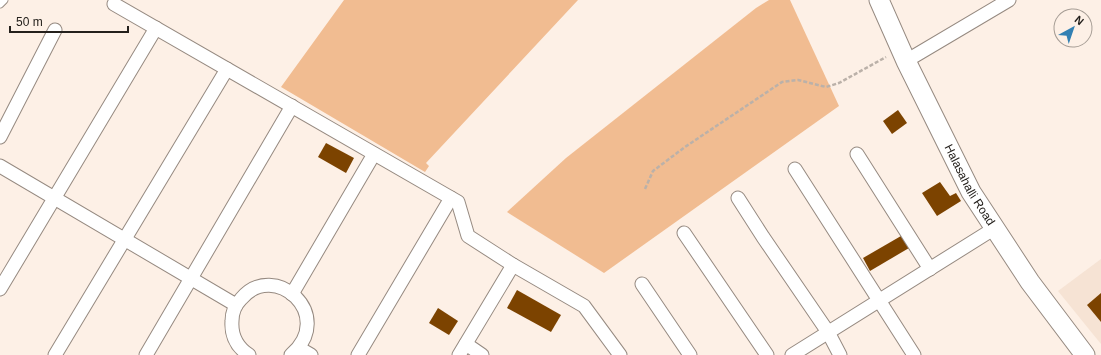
<svg xmlns="http://www.w3.org/2000/svg" width="1101" height="355" font-family="Arial,sans-serif">
  <style>
    .built { fill: #f6e3d4 }
    .green { fill: #f1bc91 }
    .building { fill: #7c4300 }
    .lines { fill: none; stroke-linecap: round; stroke-linejoin: round }
    .lane-casing { stroke: #968a81; stroke-width: 9 }
    .street-casing { stroke: #968a81; stroke-width: 15 }
    .secondary-casing { stroke: #968a81; stroke-width: 21 }
    .path { stroke: #bbb1a9; stroke-width: 2.5; stroke-dasharray: 4 2; stroke-linecap: butt }
    .lane { stroke: #fff; stroke-width: 7 }
    .street { stroke: #fff; stroke-width: 13 }
    .secondary { stroke: #fff; stroke-width: 19 }
    .labels { text-anchor: middle; stroke-width: 4; stroke-linejoin: round; paint-order: stroke }
    .street-label { font-size: 12px; fill: #24201c; stroke: #fdf0e6 }
  </style>
  <rect width="100%" height="100%" fill="#fdf0e6"/>
  <!-- built -->
  <polygon class="built" points="1101,259 1101,344 1058,291"/>
  <!-- green -->
  <g class="green">
    <polygon points="344,0 578,0 426,163 429,166 425,172 281,87"/>
    <polygon points="769,0 790,0 839,106 604,273 507,212 566,158 756,8"/>
  </g>
  <!-- building -->
  <g class="building">
    <polygon points="898,110 907,123 892,134 883,121"/>
    <polygon points="326,143 354,158 346,173 318,157"/>
    <polygon points="940,182 950,196 956,193 961,201 937,216 922,193"/>
    <polygon points="901,236 909,248 870,271 863,258"/>
    <polygon points="517,290 561,315 551,332 507,308"/>
    <polygon points="1101,293 1101,322 1087,305"/>
    <polygon points="438,308 458,321 449,335 429,323"/>
  </g>
  <g class="lines">
    <!-- lane casing -->
    <g class="lane-casing">
      <polyline id="lane" points="0,4 4,0"/>
    </g>
    <!-- street casing -->
    <g class="street-casing">
      <g id="street">
        <polyline points="114,4 458,202 468,236 513,265 584,306 620,355"/>
        <polyline points="906,61 1009,0"/>
        <polyline points="0,137 55,30"/>
        <polyline points="857,154 930,269"/>
        <polyline points="0,166 236,305"/>
        <polyline points="795,169 914,355"/>
        <polyline points="738,198 763,237 828,332 840,355"/>
        <polyline points="684,233 767,355"/>
        <polyline points="642,284 690,355"/>
        <polyline points="0,289 156,28"/>
        <polyline points="292,294 374,154"/>
        <polyline points="466,344 482,355"/>
        <polyline points="299,348 311,355"/>
        <polyline points="55,355 227,69"/>
        <polyline points="146,355 292,106"/>
        <path d="M249,355C237,347 231,335 232,321C232,313 235,305 241,299C274,259 337,315 291,355"/>
        <polyline points="358,355 451,198"/>
        <polyline points="459,355 513,265"/>
        <polyline points="792,355 995,228"/>
      </g>
    </g>
    <!-- secondary casing -->
    <g class="secondary-casing">
      <g id="secondary">
        <path id="s1" d="M879,0L906,61L971,192L1030,282L1085,355"/>
      </g>
    </g>
    <!-- path -->
    <polyline class="path" points="645,189 653,171 685,147 782,82 798,80 826,87 839,83 886,57"/>
    <!-- lane -->
    <use href="#lane" class="lane"/>
    <!-- street -->
    <use href="#street" class="street"/>
    <!-- secondary -->
    <use href="#secondary" class="secondary"/>
  </g>
  <g class="labels">
    <!-- street labels -->
    <g class="street-label">
      <text dy="4" stroke="none"><textPath href="#s1" startOffset="206">Halasahalli Road</textPath></text>
    </g>
  </g>
  <!-- north arrow -->
  <g transform="translate(1073 28) rotate(40)"><circle r="19" fill="#fdf0e6" stroke="#a69d95"/>
  <path d="M0-3L7 15L0 10L-7 15Z" fill="#3280b3"/>
  <text y="-6" font-size="11" font-weight="bold" text-anchor="middle" fill="#24201c">N</text>
  </g>
  <!-- scale -->
  <path d="M10 26v6h118v-6" fill="none" stroke="#24201c" stroke-width="2"/>
  <text x="16" y="26" font-size="12" fill="#24201c" stroke="#fdf0e6" stroke-width="3" paint-order="stroke">50 m</text>
</svg>
